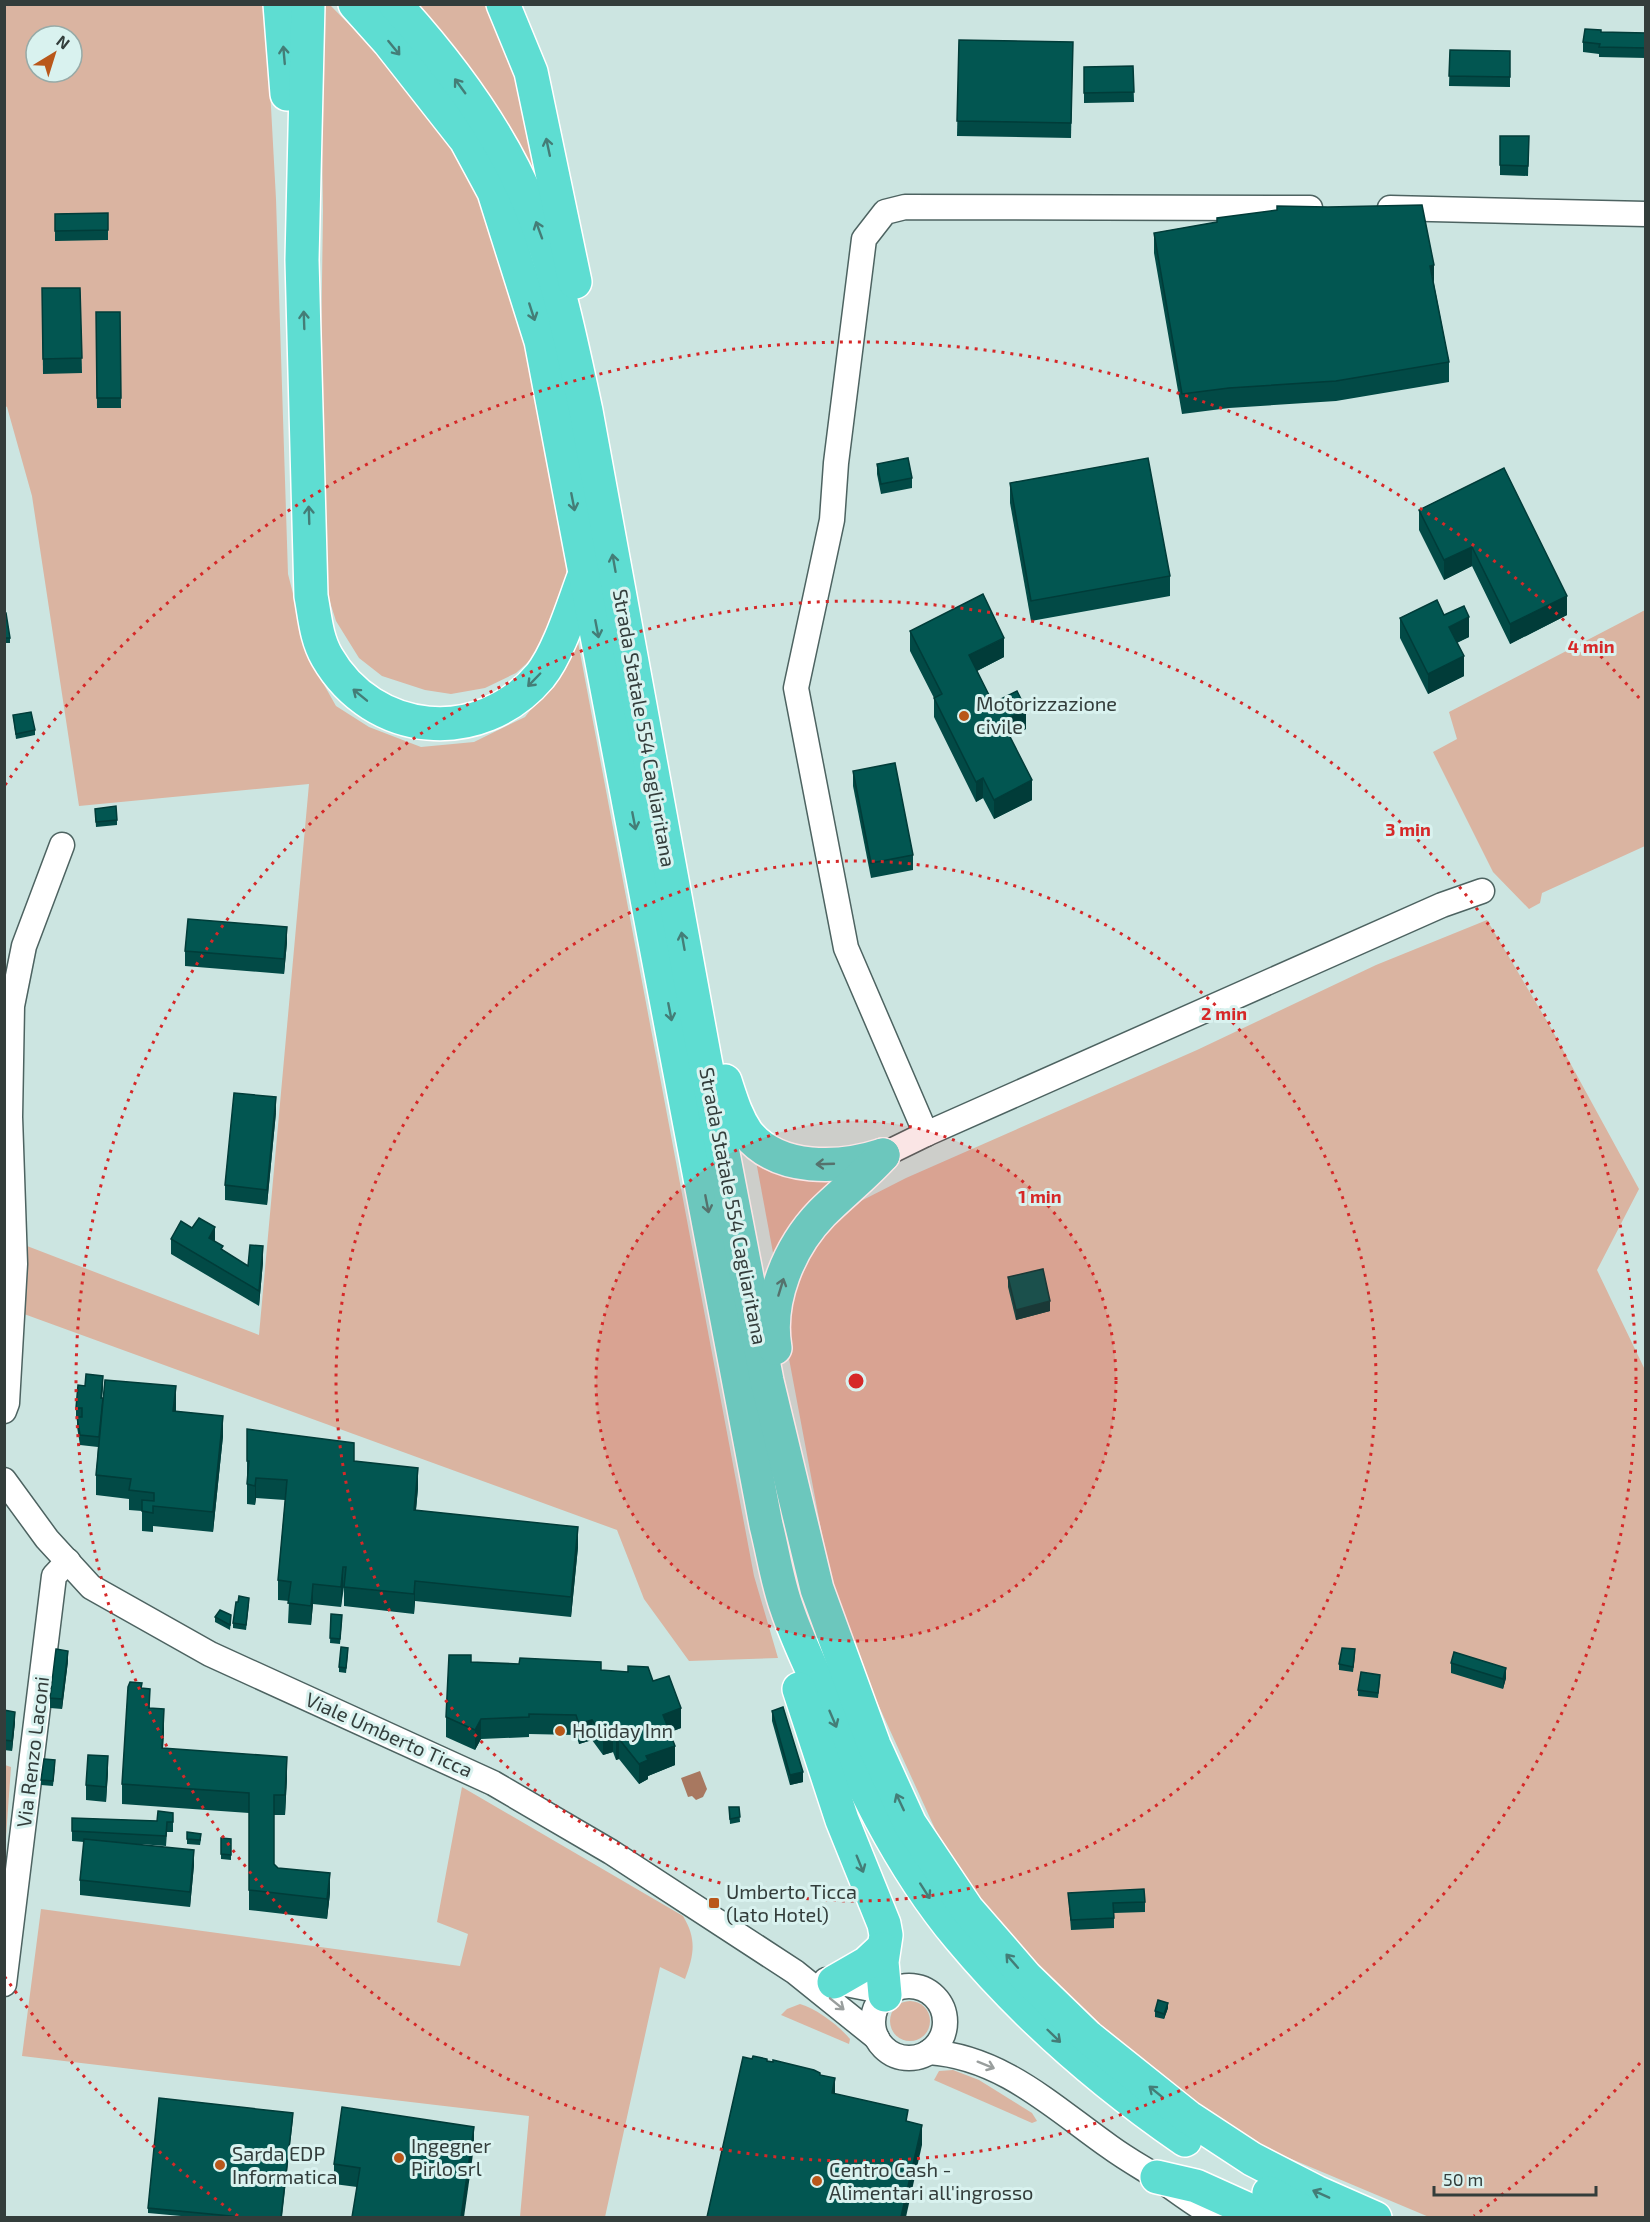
<svg xmlns="http://www.w3.org/2000/svg" width="1650" height="2222" font-family="'Exo 2',sans-serif">
  <style>
    .green { fill: #dab4a1; fill-rule: evenodd }
    .water { fill: #a87860 }
    .lines { fill: none; stroke-linecap: round; stroke-linejoin: round }
    .street-casing { stroke: #4d6361; stroke-width: 27 }
    .highway-casing { stroke: #fff; stroke-width: 36 }
    .street { stroke: #fff; stroke-width: 24 }
    .highway { stroke: #5eddd2; stroke-width: 33 }
    .wall { fill: #024a46 }
    .shaded-wall { fill: #013c39 }
    .building { fill: #025651; stroke: #013c39; stroke-width: 1.5 }
    .oneway { stroke: #447d77 }
    .oneway2 { stroke: #999e9d }
    .ring { fill: none; stroke: #d62828; stroke-width: 3; stroke-dasharray: 3 6 }
    .poi-dot { fill: #b9571a; stroke: #d9f2ef; stroke-width: 2 }
    .labels { text-anchor: middle; stroke-width: 6; stroke-linejoin: round; paint-order: stroke }
    .poi-label { font-size: 20px; fill: #333d3b; stroke: #d9f2ef; text-anchor: start }
    .street-label { font-size: 20px; fill: #333d3b; stroke: #d9f2ef }
    .centre { fill: #d62828; stroke: #d9f2ef; stroke-width: 3 }
    .ring-label { font-size: 18px; text-anchor: middle; font-weight: bold; fill: #d62828; stroke: #d9f2ef; stroke-width: 6; stroke-linejoin: round; paint-order: stroke }
  </style>
  <rect width="100%" height="100%" fill="#cce5e1"/>
  <!-- green -->
  <g class="green">
    <path d="M4,5H270L268,52L276,199L288,574L310,660L336,706L369,727L421,747L474,742L525,717L556,677L578,642L754,1576L778,1658L689,1661L644,1599L617,1530L24,1314L27,1246L259,1335L309,784L79,806L32,496L7,407L5,406ZM36,36H72V72H36Z"/>
    <polygon points="320,5 330,5 406,82 475,176 520,312 559,508 567,571 561,609 535,656 516,673 485,688 451,694 425,690 382,676 359,658 336,621 323,580 321,352 323,211"/>
    <path d="M419,5H489L514,63L556,216C513,141 474,72 419,5Z"/>
    <polygon points="1645,610 1645,846 1542,893 1540,903 1529,909 1493,872 1433,752 1457,739 1449,712"/>
    <polygon points="1487,920 1551,1028 1639,1189 1597,1270 1645,1370 1645,2217 1429,2217 1237,2136 1190,2105 1026,1963 947,1855 872,1691 832,1588 784,1332 796,1276 817,1242 855,1204 906,1178 1197,1050 1376,965"/>
    <polygon points="754,1150 855,1166 776,1269"/>
    <polygon points="5,1765 11,1767 5,1851 4,1765"/>
    <path d="M462,1787L683,1916C697,1939 694,1955 685,1979L660,1967L605,2217H520L529,2116L22,2056L41,1909L460,1966L468,1934L437,1922Z"/>
    <circle cx="910" cy="2021" r="20"/>
    <path d="M800,2004C817,2009 838,2025 850,2039L849,2044L781,2015L787,2009Z"/>
    <polygon points="953,2070 979,2080 1032,2113 1037,2121 1032,2123 934,2080 939,2071"/>
  </g>
  <!-- water -->
  <polygon class="water" points="700,1771 707,1789 703,1797 696,1800 692,1796 688,1797 681,1778"/>
  <g class="lines">
    <!-- street casing -->
    <g class="street-casing">
      <g id="street">
        <polyline points="1390,208 1646,214"/>
        <polyline points="926,1134 1442,905 1482,891"/>
        <polyline points="883,1155 926,1134 846,948 796,688 832,520 836,463 864,239 885,212 905,207 1310,208"/>
        <polyline points="4,1411 7,1403 15,1264 10,1117 12,1006 24,946 62,845"/>
        <polyline points="4,1480 47,1539 91,1587 210,1654 493,1783 611,1852 795,1972 877,2038"/>
        <polyline points="826,1980 871,1989 885,1995"/>
        <polyline points="4,1984 54,1576 68,1561"/>
        <circle cx="909" cy="2022" r="36"/>
        <path d="M929,2052C1002,2057 1053,2107 1110,2147C1125,2158 1141,2167 1157,2177C1177,2191 1196,2206 1218,2218"/>
      </g>
    </g>
    <!-- highway casing -->
    <g class="highway-casing">
      <g id="highway">
        <polyline points="280,4 287,94"/>
        <path d="M308,4L302,260L311,596C315,617 316,638 327,657C373,737 480,747 540,676C560,651 574,602 586,571"/>
        <path d="M355,4L389,42L466,140L494,192L541,341L766,1525C773,1552 777,1582 787,1609C796,1636 809,1662 820,1688C857,1776 898,1864 959,1937C1024,2015 1101,2082 1185,2140"/>
        <path d="M395,4C447,61 501,133 530,205C557,271 571,341 586,411L705,1060L767,1381L817,1589L874,1745L910,1824L967,1909L1026,1977L1088,2037L1188,2117L1252,2159L1316,2192L1375,2218"/>
        <polyline points="503,4 531,72 575,282"/>
        <path d="M725,1081C731,1099 736,1117 747,1133C778,1172 840,1169 883,1155"/>
        <path d="M775,1348C767,1300 789,1247 822,1213C842,1193 864,1176 883,1155"/>
        <polyline points="799,1689 842,1820 884,1924 886,1935 882,1962 885,1995"/>
        <polyline points="834,1982 867,1963 882,1949"/>
        <polyline points="1157,2177 1196,2186 1267,2218"/>
        <polyline points="1269,2193 1315,2218"/>
      </g>
    </g>
    <!-- street -->
    <use href="#street" class="street"/>
    <!-- highway -->
    <use href="#highway" class="highway"/>
  </g>
  <!-- wall -->
  <g class="wall">
    <polygon points="1601,32 1646,33 1646,58 1599,57 1599,54 1583,52 1583,42"/>
    <polygon points="959,40 1073,42 1071,138 957,136"/>
    <polygon points="1450,50 1510,51 1510,87 1449,86"/>
    <polygon points="1133,66 1134,102 1084,103 1084,67"/>
    <polygon points="1500,136 1529,136 1528,176 1500,175"/>
    <polygon points="108,213 108,240 55,241 55,214"/>
    <polygon points="1217,218 1434,284 1449,362 1449,382 1336,401 1229,408 1182,414 1154,253 1154,233 1217,222"/>
    <polygon points="42,288 80,288 82,373 43,374"/>
    <polygon points="96,312 120,312 121,408 97,408"/>
    <polygon points="877,464 912,478 912,488 881,494 877,474"/>
    <polygon points="1504,468 1567,615 1510,644 1472,566 1444,580 1419,530 1419,510"/>
    <polygon points="1010,483 1170,576 1170,596 1031,621 1010,503"/>
    <polygon points="4,613 10,638 10,643 4,643"/>
    <polygon points="1400,618 1469,637 1457,643 1464,676 1428,694 1400,638"/>
    <polygon points="910,631 1004,657 977,671 993,703 1026,729 1010,737 1032,800 994,819 983,798 976,802 934,717 934,698 910,651"/>
    <polygon points="13,715 35,730 35,735 16,739"/>
    <polygon points="853,771 913,855 913,870 871,878 853,786"/>
    <polygon points="95,809 117,820 117,825 96,827"/>
    <polygon points="287,942 284,974 185,966 185,951"/>
    <polygon points="276,1112 267,1205 225,1200 225,1185"/>
    <polygon points="192,1228 215,1242 223,1250 248,1266 263,1262 259,1306 171,1254 171,1239"/>
    <polygon points="1008,1277 1050,1311 1016,1320 1008,1287"/>
    <polygon points="85,1386 103,1386 102,1398 176,1406 176,1411 223,1436 213,1532 153,1526 153,1532 142,1531 142,1511 129,1510 129,1499 96,1495 96,1475 98,1447 80,1445 77,1427 77,1418 76,1418 76,1408"/>
    <polygon points="247,1429 354,1461 418,1488 416,1510 578,1547 571,1617 415,1601 414,1614 344,1606 344,1587 341,1607 313,1604 311,1625 288,1623 289,1601 278,1600 278,1580 285,1500 256,1498 255,1505 247,1504"/>
    <polygon points="238,1602 249,1603 246,1630 233,1628 233,1623"/>
    <polygon points="331,1614 342,1620 340,1644 330,1643"/>
    <polygon points="215,1617 231,1620 230,1630 215,1622"/>
    <polygon points="348,1653 346,1673 339,1672 339,1667"/>
    <polygon points="1355,1655 1353,1672 1339,1670 1339,1664"/>
    <polygon points="68,1661 62,1709 50,1708 50,1698"/>
    <polygon points="471,1662 601,1670 653,1681 681,1728 670,1732 675,1765 648,1776 648,1779 639,1784 619,1759 616,1760 613,1752 603,1755 592,1740 579,1744 576,1735 529,1734 529,1737 481,1739 475,1750 446,1737 446,1717"/>
    <polygon points="1451,1663 1506,1678 1503,1689 1451,1673"/>
    <polygon points="1380,1680 1378,1698 1358,1696 1358,1690"/>
    <polygon points="142,1689 150,1708 164,1729 163,1748 287,1777 285,1815 274,1815 274,1864 278,1868 330,1893 327,1919 249,1910 249,1813 122,1804 122,1784"/>
    <polygon points="4,1710 15,1722 12,1751 4,1750"/>
    <polygon points="772,1711 803,1782 790,1785 772,1721"/>
    <polygon points="55,1765 53,1786 41,1785 41,1780"/>
    <polygon points="108,1771 106,1802 86,1800 86,1785"/>
    <polygon points="729,1807 739,1807 740,1822 730,1824"/>
    <polygon points="173,1813 173,1832 167,1832 166,1846 140,1844 194,1865 190,1907 80,1895 80,1880 84,1842 72,1841 72,1818 157,1821"/>
    <polygon points="187,1832 201,1839 200,1845 187,1844"/>
    <polygon points="221,1838 231,1839 231,1860 221,1859"/>
    <polygon points="1068,1893 1145,1902 1145,1912 1114,1913 1114,1928 1071,1930"/>
    <polygon points="1168,2008 1164,2019 1155,2017 1155,2011"/>
    <polygon points="293,2118 282,2217 192,2217 148,2213 148,2208"/>
    <polygon points="474,2147 357,2187 334,2184 334,2164"/>
  </g>
  <!-- shaded-wall -->
  <g class="shaded-wall">
    <polygon points="1434,265 1434,285 1430,266"/>
    <polygon points="1472,547 1472,566 1444,580 1444,560"/>
    <polygon points="1567,596 1567,615 1510,644 1510,624"/>
    <polygon points="1469,617 1469,637 1449,646 1449,627"/>
    <polygon points="1004,638 1004,657 969,675 969,655"/>
    <polygon points="1464,656 1464,676 1428,694 1428,674"/>
    <polygon points="1026,709 1026,729 1002,741 1002,721"/>
    <polygon points="983,778 983,798 976,802 976,782"/>
    <polygon points="1032,780 1032,800 994,819 994,800"/>
    <polygon points="287,927 287,942 284,974 284,959"/>
    <polygon points="276,1097 276,1112 267,1205 267,1190"/>
    <polygon points="215,1227 215,1242 209,1238"/>
    <polygon points="263,1246 263,1262 259,1306 259,1291"/>
    <polygon points="1050,1301 1050,1311 1016,1320 1016,1310"/>
    <polygon points="103,1376 103,1386 101,1408 101,1398"/>
    <polygon points="176,1386 176,1406 173,1431 173,1411"/>
    <polygon points="223,1416 223,1436 213,1532 213,1512"/>
    <polygon points="418,1468 418,1488 414,1530 414,1510"/>
    <polygon points="256,1478 256,1498 255,1505 255,1486"/>
    <polygon points="578,1527 578,1547 571,1617 571,1597"/>
    <polygon points="343,1567 343,1587 341,1607 341,1587"/>
    <polygon points="415,1581 415,1601 414,1614 414,1594"/>
    <polygon points="313,1584 313,1604 311,1625 311,1606"/>
    <polygon points="68,1651 68,1661 62,1709 62,1699"/>
    <polygon points="1506,1668 1506,1678 1503,1689 1503,1679"/>
    <polygon points="681,1708 681,1728 663,1735 663,1715"/>
    <polygon points="164,1709 164,1729 162,1768 162,1748"/>
    <polygon points="15,1712 15,1722 12,1751 12,1741"/>
    <polygon points="481,1719 481,1739 475,1750 475,1730"/>
    <polygon points="592,1720 592,1740 579,1744 579,1724"/>
    <polygon points="613,1732 613,1752 603,1755 603,1736"/>
    <polygon points="619,1739 619,1759 616,1760 616,1740"/>
    <polygon points="675,1746 675,1765 648,1776 648,1779 639,1784 639,1764 646,1756"/>
    <polygon points="108,1756 108,1771 106,1802 106,1787"/>
    <polygon points="287,1757 287,1777 285,1815 285,1795"/>
    <polygon points="803,1772 803,1782 790,1785 790,1775"/>
    <polygon points="194,1850 194,1865 190,1907 190,1892"/>
    <polygon points="330,1873 330,1893 327,1919 327,1899"/>
    <polygon points="1168,2003 1168,2008 1164,2019 1164,2014"/>
    <polygon points="835,2078 835,2098 832,2093"/>
    <polygon points="922,2125 922,2145 906,2217 901,2217"/>
    <polygon points="474,2127 474,2147 464,2217 461,2217"/>
  </g>
  <!-- building -->
  <g class="building">
    <polygon points="1585,29 1601,30 1601,32 1646,33 1646,48 1599,47 1600,44 1583,42"/>
    <polygon points="959,40 1073,42 1071,123 957,121"/>
    <polygon points="1450,50 1510,51 1510,77 1449,76"/>
    <polygon points="1133,66 1134,92 1084,93 1084,67"/>
    <polygon points="1500,136 1529,136 1528,166 1500,165"/>
    <polygon points="1422,205 1434,265 1430,266 1449,362 1336,381 1229,388 1182,394 1154,233 1217,222 1217,218 1277,210 1277,206 1328,207"/>
    <polygon points="108,213 108,230 55,231 55,214"/>
    <polygon points="42,288 80,288 82,358 43,359"/>
    <polygon points="96,312 120,312 121,398 97,398"/>
    <polygon points="908,458 912,478 881,484 877,464"/>
    <polygon points="1148,458 1170,576 1031,601 1010,483"/>
    <polygon points="1504,468 1567,596 1510,624 1472,547 1444,560 1419,510"/>
    <polygon points="983,594 1004,638 969,655 993,703 1017,691 1026,709 1002,721 1032,780 994,800 983,778 976,782 934,698 942,694 910,631"/>
    <polygon points="1437,600 1444,615 1464,606 1469,617 1449,627 1464,656 1428,674 1400,618"/>
    <polygon points="4,613 6,613 10,638 4,638"/>
    <polygon points="31,712 35,730 16,734 13,715"/>
    <polygon points="895,763 913,855 871,863 853,771"/>
    <polygon points="116,806 117,820 96,822 95,809"/>
    <polygon points="188,919 287,927 284,959 185,951"/>
    <polygon points="234,1093 276,1097 267,1190 225,1185"/>
    <polygon points="199,1218 215,1227 209,1238 223,1246 221,1249 248,1266 250,1245 263,1246 259,1291 171,1239 181,1221 192,1228"/>
    <polygon points="1043,1269 1050,1301 1016,1310 1008,1277"/>
    <polygon points="86,1374 103,1376 101,1398 103,1398 99,1437 80,1435 77,1417 82,1417 82,1408 76,1408 78,1385 85,1386"/>
    <polygon points="105,1380 176,1386 173,1411 223,1416 213,1512 153,1506 153,1513 142,1511 142,1500 154,1501 154,1493 129,1490 131,1479 96,1475"/>
    <polygon points="247,1429 354,1443 354,1461 418,1468 414,1510 578,1527 571,1597 415,1581 414,1594 344,1587 346,1567 343,1567 341,1587 313,1584 311,1606 288,1603 291,1582 278,1580 287,1480 256,1478 255,1486 247,1484 249,1461 247,1461"/>
    <polygon points="239,1596 249,1598 246,1625 233,1623 236,1602 238,1602"/>
    <polygon points="220,1610 231,1615 230,1625 215,1617"/>
    <polygon points="331,1614 342,1615 340,1639 330,1638"/>
    <polygon points="341,1647 348,1648 346,1668 339,1667"/>
    <polygon points="1342,1648 1355,1649 1353,1667 1339,1664"/>
    <polygon points="56,1649 68,1651 62,1699 50,1698"/>
    <polygon points="1454,1652 1506,1668 1503,1679 1451,1663"/>
    <polygon points="449,1655 471,1655 471,1662 519,1664 520,1658 601,1662 601,1670 628,1672 628,1666 648,1667 653,1681 669,1676 681,1708 663,1715 675,1746 646,1756 648,1760 639,1764 619,1739 616,1740 613,1732 603,1736 592,1720 579,1724 576,1715 529,1714 529,1717 481,1719 475,1730 446,1717"/>
    <polygon points="1361,1672 1380,1675 1378,1693 1358,1690"/>
    <polygon points="130,1682 142,1683 141,1688 150,1689 149,1708 164,1709 162,1748 287,1757 285,1795 274,1795 274,1864 278,1868 330,1873 327,1899 249,1890 249,1793 122,1784 128,1687"/>
    <polygon points="783,1707 803,1772 790,1775 772,1711"/>
    <polygon points="4,1710 15,1712 12,1741 4,1740"/>
    <polygon points="88,1755 108,1756 106,1787 86,1785"/>
    <polygon points="44,1759 55,1760 53,1781 41,1780"/>
    <polygon points="729,1807 739,1807 740,1817 730,1819"/>
    <polygon points="158,1811 173,1813 173,1822 167,1822 166,1836 72,1831 72,1818 157,1821"/>
    <polygon points="187,1832 201,1834 200,1840 187,1839"/>
    <polygon points="221,1838 231,1839 231,1855 221,1854"/>
    <polygon points="84,1839 194,1850 190,1892 80,1880"/>
    <polygon points="1144,1889 1145,1902 1113,1903 1114,1918 1071,1920 1068,1893"/>
    <polygon points="1158,2000 1168,2003 1164,2014 1155,2011"/>
    <polygon points="753,2056 767,2059 767,2061 773,2062 773,2060 814,2070 820,2073 820,2075 835,2078 832,2093 908,2110 906,2121 922,2125 901,2217 707,2217 743,2057 752,2059"/>
    <polygon points="159,2098 293,2113 281,2217 241,2217 148,2208"/>
    <polygon points="342,2107 474,2127 461,2217 352,2217 360,2168 334,2164"/>
  </g>
  <!-- one-way arrows -->
  <defs><path id="oneway-shaft" d="M-6 0H5M1.5-3L5.5 0L1.5 3" fill="none" stroke-width="1.6" stroke-linecap="round" stroke-linejoin="round" transform="scale(1.5)"/></defs>
  <g class="oneway">
    <use href="#oneway-shaft" transform="translate(394 48) rotate(51)"/>
    <use href="#oneway-shaft" transform="translate(284 55) rotate(-95)"/>
    <use href="#oneway-shaft" transform="translate(460 86) rotate(-126)"/>
    <use href="#oneway-shaft" transform="translate(548 147) rotate(-102)"/>
    <use href="#oneway-shaft" transform="translate(539 230) rotate(-110)"/>
    <use href="#oneway-shaft" transform="translate(532 312) rotate(72)"/>
    <use href="#oneway-shaft" transform="translate(304 320) rotate(-92)"/>
    <use href="#oneway-shaft" transform="translate(573 502) rotate(79)"/>
    <use href="#oneway-shaft" transform="translate(309 515) rotate(-92)"/>
    <use href="#oneway-shaft" transform="translate(614 563) rotate(-100)"/>
    <use href="#oneway-shaft" transform="translate(597 629) rotate(79)"/>
    <use href="#oneway-shaft" transform="translate(534 680) rotate(134)"/>
    <use href="#oneway-shaft" transform="translate(360 695) rotate(-141)"/>
    <use href="#oneway-shaft" transform="translate(634 821) rotate(79)"/>
    <use href="#oneway-shaft" transform="translate(683 941) rotate(-100)"/>
    <use href="#oneway-shaft" transform="translate(670 1012) rotate(79)"/>
    <use href="#oneway-shaft" transform="translate(825 1164) rotate(178)"/>
    <use href="#oneway-shaft" transform="translate(707 1204) rotate(79)"/>
    <use href="#oneway-shaft" transform="translate(781 1287) rotate(-73)"/>
    <use href="#oneway-shaft" transform="translate(833 1719) rotate(67)"/>
    <use href="#oneway-shaft" transform="translate(900 1802) rotate(-115)"/>
    <use href="#oneway-shaft" transform="translate(860 1864) rotate(68)"/>
    <use href="#oneway-shaft" transform="translate(925 1891) rotate(57)"/>
    <use href="#oneway-shaft" transform="translate(1012 1961) rotate(-131)"/>
    <use href="#oneway-shaft" transform="translate(1054 2036) rotate(44)"/>
    <use href="#oneway-shaft" transform="translate(1156 2092) rotate(-141)"/>
    <use href="#oneway-shaft" transform="translate(1321 2194) rotate(-156)"/>
  </g>
  <g class="oneway2">
    <use href="#oneway-shaft" transform="translate(837 2004) rotate(39)"/>
    <use href="#oneway-shaft" transform="translate(986 2065) rotate(22)"/>
  </g>
  <!-- distance rings -->
  <circle cx="856" cy="1381" r="260" fill="#d62828" fill-opacity=".12"/>
  <g class="ring">
    <circle cx="856" cy="1381" r="260"/>
    <circle cx="856" cy="1381" r="520"/>
    <circle cx="856" cy="1381" r="780"/>
    <path d="M1640 2063A1039 1039 0 0 1 1474 2216M238 2216A1039 1039 0 0 1 5 1977M5 785A1039 1039 0 0 1 1640 699"/>
  </g>
  <!-- markers -->
  <g class="poi-dot">
    <circle cx="964" cy="716" r="6"/>
    <circle cx="560" cy="1731" r="6"/>
    <rect x="708" y="1897" width="12" height="12" rx="3"/>
    <circle cx="399" cy="2158" r="6"/>
    <circle cx="220" cy="2165" r="6"/>
    <circle cx="817" cy="2181" r="6"/>
  </g>
  <g class="labels">
    <!-- poi labels -->
    <g class="poi-label">
      <text x="976" y="711">Motorizzazione<tspan x="976" dy="23">civile</tspan></text>
      <text x="572" y="1738">Holiday Inn</text>
      <text x="726" y="1899">Umberto Ticca<tspan x="726" dy="23">(lato Hotel)</tspan></text>
      <text x="411" y="2153">Ingegner<tspan x="411" dy="23">Pirlo srl</tspan></text>
      <text x="232" y="2161">Sarda EDP<tspan x="232" dy="23">Informatica</tspan></text>
      <text x="829" y="2177">Centro Cash -<tspan x="829" dy="23">Alimentari all'ingrosso</tspan></text>
    </g>
    <!-- street labels -->
    <g class="street-label">
      <text transform="translate(644 728) rotate(80)" y="7">Strada Statale 554 Cagliaritana</text>
      <text transform="translate(733 1206) rotate(79)" y="7">Strada Statale 554 Cagliaritana</text>
      <text transform="translate(389 1735) rotate(24)" y="7">Viale Umberto Ticca</text>
      <text transform="translate(33 1752) rotate(-83)" y="7">Via Renzo Laconi</text>
    </g>
  </g>
  <circle cx="856" cy="1381" r="9" class="centre"/>
  <g class="ring-label">
    <text x="1591" y="653">4 min</text>
    <text x="1408" y="836">3 min</text>
    <text x="1224" y="1020">2 min</text>
    <text x="1040" y="1203">1 min</text>
  </g>
  <!-- border -->
  <rect width="1650" height="2222" fill="none" stroke="#333d3b" stroke-width="12"/>
  <!-- north arrow -->
  <g transform="translate(54 54) rotate(38)"><circle r="28" fill="#d9f2ef" stroke="#97aaa7" stroke-width="1.5"/>
  <path d="M0-4.5L10 22L0 15L-10 22Z" fill="#b9571a"/>
  <text y="-9" font-size="16" font-weight="bold" text-anchor="middle" fill="#333d3b">N</text>
  </g>
  <!-- scale -->
  <path d="M1434 2186v9h162v-9" fill="none" stroke="#333d3b" stroke-width="3"/>
  <text x="1443" y="2186" font-size="18" fill="#333d3b" stroke="#d9f2ef" stroke-width="4.5" paint-order="stroke">50 m</text>
</svg>
